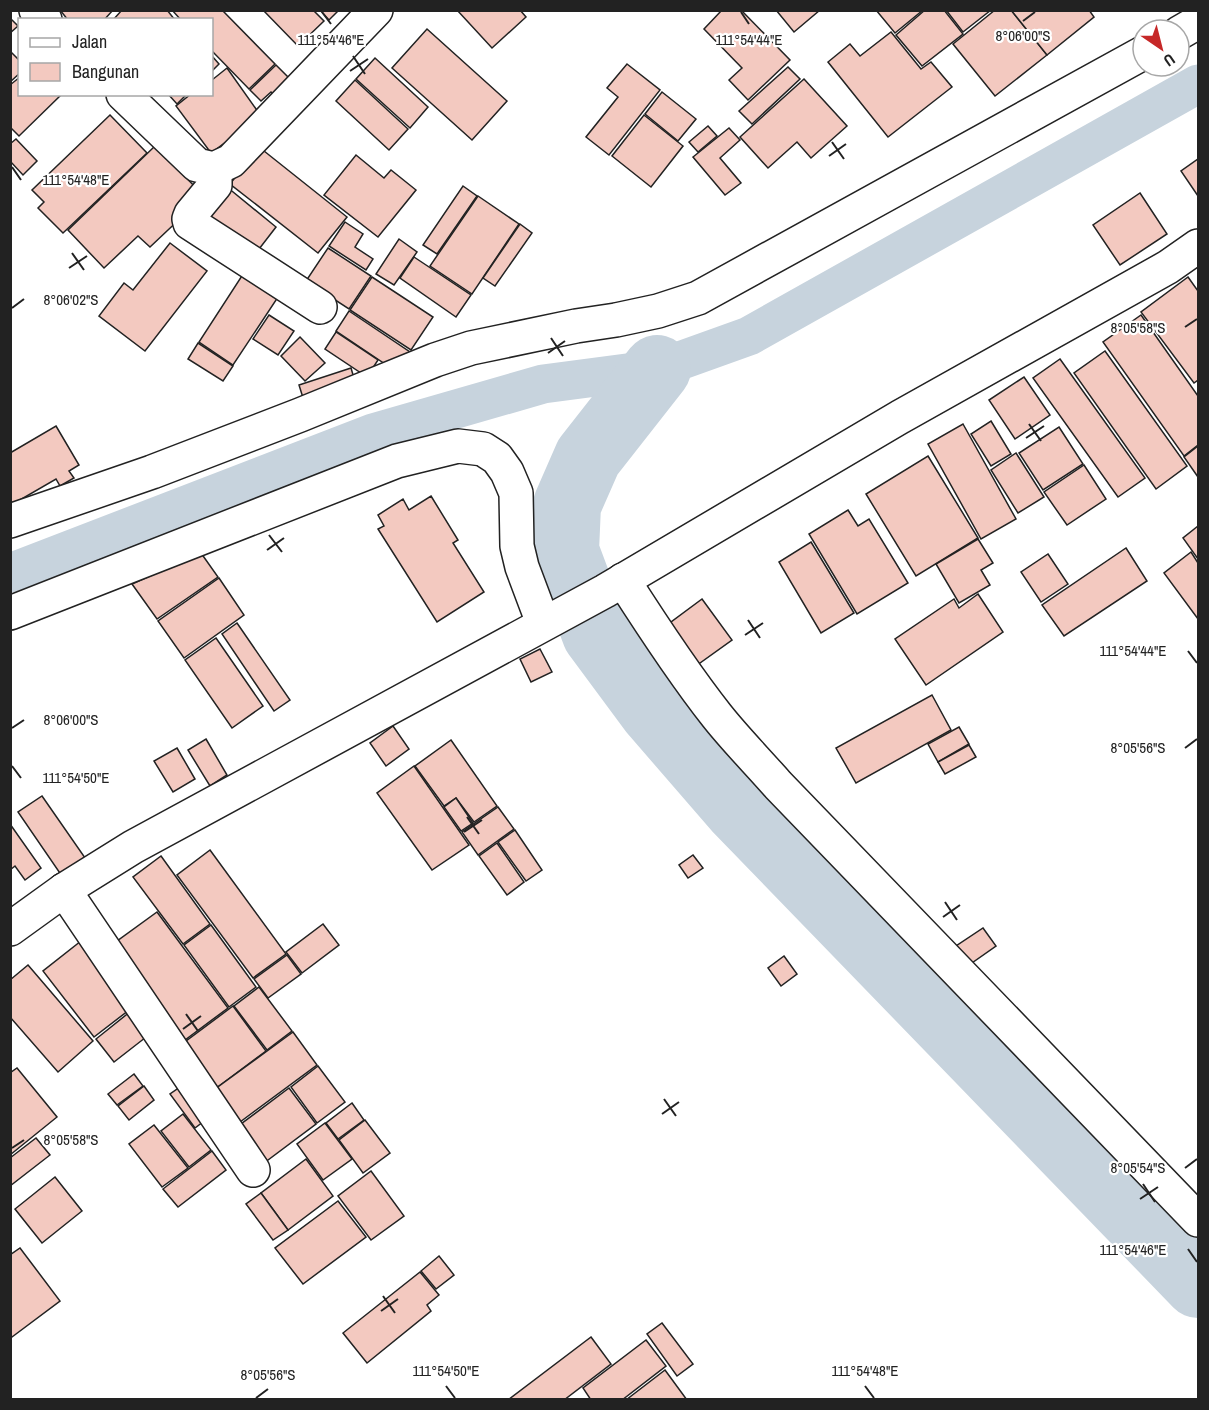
<svg xmlns="http://www.w3.org/2000/svg" width="1209" height="1410" font-family="'Archivo Narrow',sans-serif">
  <style>
    .lines { fill: none; stroke-linecap: round; stroke-linejoin: round }
    .canal { stroke: #c7d3dd; stroke-width: 39 }
    .river { stroke: #c7d3dd; stroke-width: 68 }
    .building { fill: #f3c9c0; stroke: #222; stroke-width: 1.5 }
    .minor-casing { stroke: #222; stroke-width: 36 }
    .minor { stroke: #fff; stroke-width: 33 }
    .ticks { fill: none; stroke: #222; stroke-width: 2 }
    .ticks-label { font-size: 15px; text-anchor: middle; fill: #222; stroke: #fff; stroke-width: 4.5; stroke-linejoin: round; paint-order: stroke }
  </style>
  <rect width="100%" height="100%" fill="#fff"/>
  <g class="lines">
    <!-- canal -->
    <polyline class="canal" points="10,573 373,433 543,384 657,369 749,336 1198,84"/>
    <!-- river -->
    <polyline class="river" points="657,369 588,457 567,505 565,551 596,634 653,711 737,808 1198,1284"/>
  </g>
  <!-- building -->
  <g class="building">
    <polygon points="60,10 113,10 104,20 68,20"/>
    <polygon points="122,10 167,10 175,20 113,20"/>
    <polygon points="172,10 222,10 275,64 249,89 212,51 212,20 181,20"/>
    <polygon points="263,10 313,10 324,21 298,46"/>
    <polygon points="320,10 339,10 329,20"/>
    <polygon points="457,10 520,10 526,17 492,48"/>
    <polygon points="722,10 741,10 790,60 748,100 729,80 742,68 704,29"/>
    <polygon points="776,10 820,10 794,32"/>
    <polygon points="876,10 923,10 895,33"/>
    <polygon points="925,10 944,10 963,34 922,66 896,35"/>
    <polygon points="946,10 991,10 963,32"/>
    <polygon points="995,10 1011,10 1047,55 995,96 953,44"/>
    <polygon points="1011,10 1089,10 1094,17 1047,55"/>
    <polygon points="10,18 18,26 10,33"/>
    <polygon points="427,29 507,101 472,140 392,68"/>
    <polygon points="891,32 921,69 931,62 952,87 888,137 828,62 850,44 860,56"/>
    <polygon points="10,51 20,61 20,73 10,82"/>
    <polygon points="212,56 219,64 212,71"/>
    <polygon points="375,58 428,107 410,128 356,79"/>
    <polygon points="627,64 660,90 609,155 586,137 618,97 607,88"/>
    <polygon points="276,65 294,83 278,99 271,92 261,101 250,90"/>
    <polygon points="788,67 800,79 752,124 739,111"/>
    <polygon points="227,68 261,116 211,153 176,106 191,94 212,94 212,80"/>
    <polygon points="20,77 20,94 62,94 19,136 10,127 10,85"/>
    <polygon points="804,79 847,126 811,158 797,142 768,168 740,137"/>
    <polygon points="355,80 408,129 389,150 336,101"/>
    <polygon points="662,92 696,119 678,141 645,114"/>
    <polygon points="168,94 187,94 177,104"/>
    <polygon points="110,115 147,153 63,233 38,208 44,202 32,190"/>
    <polygon points="644,115 683,146 651,187 612,156"/>
    <polygon points="708,126 717,136 698,152 689,142"/>
    <polygon points="729,128 740,140 720,158 741,183 725,195 693,157"/>
    <polygon points="16,139 37,161 23,175 10,161 10,144"/>
    <polygon points="155,146 204,196 150,247 138,236 104,268 68,230"/>
    <polygon points="259,147 347,217 318,253 230,184"/>
    <polygon points="356,155 384,178 391,170 416,190 378,237 324,195"/>
    <polygon points="1198,159 1198,196 1181,171"/>
    <polygon points="463,186 477,196 437,254 423,245"/>
    <polygon points="227,187 276,227 256,253 206,214"/>
    <polygon points="1140,193 1167,234 1120,265 1093,225"/>
    <polygon points="478,196 519,224 472,294 430,266"/>
    <polygon points="345,222 363,234 355,247 373,259 366,270 329,246"/>
    <polygon points="520,224 532,233 495,286 483,278"/>
    <polygon points="399,239 417,252 394,285 376,274"/>
    <polygon points="170,243 207,271 145,351 99,316 124,283 133,290"/>
    <polygon points="328,248 371,276 349,309 306,281"/>
    <polygon points="414,257 471,295 456,317 400,278"/>
    <polygon points="247,268 282,291 233,365 199,342"/>
    <polygon points="372,277 433,317 411,350 350,310"/>
    <polygon points="1188,277 1198,291 1198,380 1194,383 1141,312"/>
    <polygon points="349,311 410,352 397,372 336,331"/>
    <polygon points="269,315 294,331 278,355 253,339"/>
    <polygon points="1141,315 1198,396 1198,445 1184,456 1103,342"/>
    <polygon points="336,332 378,360 367,377 325,349"/>
    <polygon points="300,337 325,363 305,381 281,356"/>
    <polygon points="198,343 233,366 223,381 188,359"/>
    <polygon points="1105,351 1187,466 1156,489 1074,373"/>
    <polygon points="1060,359 1145,478 1118,497 1033,378"/>
    <polygon points="351,368 356,385 304,401 299,385"/>
    <polygon points="1024,377 1050,415 1015,439 989,400"/>
    <polygon points="991,421 1011,454 991,466 971,434"/>
    <polygon points="963,424 1016,519 981,539 928,444"/>
    <polygon points="56,426 79,465 69,471 74,478 60,486 56,479 13,504 10,500 10,453"/>
    <polygon points="1059,427 1083,464 1043,490 1019,453"/>
    <polygon points="1198,446 1198,477 1184,457"/>
    <polygon points="1016,453 1044,497 1018,513 991,470"/>
    <polygon points="928,456 978,538 916,576 866,494"/>
    <polygon points="1084,465 1106,499 1067,525 1044,492"/>
    <polygon points="431,496 458,540 453,543 484,592 437,622 378,529 384,526 378,515 403,499 409,510"/>
    <polygon points="848,510 858,526 869,519 908,583 857,614 809,534"/>
    <polygon points="1198,526 1198,559 1183,538"/>
    <polygon points="978,539 993,563 981,570 990,585 959,603 936,564"/>
    <polygon points="811,542 854,613 821,633 779,562"/>
    <polygon points="1126,548 1147,581 1064,636 1042,605"/>
    <polygon points="1191,552 1198,563 1198,619 1164,573"/>
    <polygon points="201,553 218,577 157,619 132,584"/>
    <polygon points="1048,554 1068,584 1041,602 1021,572"/>
    <polygon points="219,578 244,615 184,658 158,621"/>
    <polygon points="978,594 1003,632 926,685 895,639 954,599 959,608"/>
    <polygon points="702,599 732,640 693,668 663,628"/>
    <polygon points="237,623 290,700 274,711 222,634"/>
    <polygon points="216,638 263,706 232,728 185,660"/>
    <polygon points="540,649 552,672 531,682 520,659"/>
    <polygon points="932,695 951,730 856,783 836,748"/>
    <polygon points="393,726 409,749 386,766 370,743"/>
    <polygon points="959,727 969,744 938,762 928,744"/>
    <polygon points="206,739 227,775 210,786 188,750"/>
    <polygon points="451,740 497,806 474,822 456,798 444,806 415,766"/>
    <polygon points="969,745 976,757 945,774 938,762"/>
    <polygon points="177,748 195,779 173,792 154,761"/>
    <polygon points="414,766 469,845 432,870 377,793"/>
    <polygon points="42,796 90,865 66,882 18,812"/>
    <polygon points="456,798 473,823 461,831 444,807"/>
    <polygon points="498,807 514,829 478,855 462,832"/>
    <polygon points="10,824 41,868 25,880 15,866 10,870"/>
    <polygon points="515,830 542,870 526,881 498,842"/>
    <polygon points="497,843 524,882 507,895 479,856"/>
    <polygon points="210,850 286,954 253,978 177,875"/>
    <polygon points="693,855 703,868 688,878 679,865"/>
    <polygon points="161,856 210,924 183,944 133,877"/>
    <polygon points="157,912 228,1008 185,1040 113,944"/>
    <polygon points="323,924 339,945 302,973 286,952"/>
    <polygon points="211,925 256,987 229,1007 184,945"/>
    <polygon points="983,928 996,946 969,965 956,946"/>
    <polygon points="81,941 133,1007 94,1037 43,971"/>
    <polygon points="287,955 301,974 268,998 254,979"/>
    <polygon points="784,956 797,974 781,986 768,968"/>
    <polygon points="28,965 93,1041 58,1072 10,1017 10,980"/>
    <polygon points="259,987 292,1031 267,1050 234,1006"/>
    <polygon points="233,1006 266,1051 207,1095 174,1050"/>
    <polygon points="131,1011 150,1034 114,1062 96,1039"/>
    <polygon points="293,1032 317,1065 236,1125 211,1092"/>
    <polygon points="318,1066 345,1102 317,1123 291,1087"/>
    <polygon points="17,1068 57,1117 10,1155 10,1073"/>
    <polygon points="134,1074 143,1086 117,1105 108,1094"/>
    <polygon points="183,1085 208,1118 195,1128 170,1094"/>
    <polygon points="144,1086 154,1100 129,1120 118,1106"/>
    <polygon points="289,1088 316,1124 264,1163 237,1127"/>
    <polygon points="352,1103 364,1120 338,1139 326,1123"/>
    <polygon points="183,1114 211,1150 189,1167 161,1131"/>
    <polygon points="365,1120 390,1153 363,1173 339,1140"/>
    <polygon points="325,1123 352,1159 323,1180 297,1144"/>
    <polygon points="154,1125 188,1168 162,1187 129,1144"/>
    <polygon points="36,1138 50,1155 10,1186 10,1158"/>
    <polygon points="212,1151 226,1170 178,1207 163,1189"/>
    <polygon points="306,1159 333,1196 288,1230 261,1193"/>
    <polygon points="371,1171 404,1216 371,1240 338,1196"/>
    <polygon points="55,1177 82,1211 42,1243 15,1209"/>
    <polygon points="261,1193 288,1230 273,1240 246,1204"/>
    <polygon points="338,1201 366,1237 303,1284 275,1248"/>
    <polygon points="20,1248 60,1301 12,1337 10,1334 10,1255"/>
    <polygon points="439,1256 454,1275 436,1289 421,1271"/>
    <polygon points="420,1272 439,1295 427,1305 431,1311 367,1363 343,1333"/>
    <polygon points="662,1323 693,1364 677,1376 647,1334"/>
    <polygon points="591,1337 611,1364 564,1400 508,1400"/>
    <polygon points="646,1340 666,1366 622,1400 591,1400 583,1388"/>
    <polygon points="665,1370 687,1400 626,1400"/>
  </g>
  <g class="lines">
    <!-- minor casing -->
    <g class="minor-casing">
      <g id="minor">
        <polyline points="36,10 45,20"/>
        <polyline points="1179,33 1198,22"/>
        <polyline points="123,94 197,165 214,169 231,161 376,10"/>
        <polyline points="214,169 215,174 215,185 191,214 189,219 190,223 320,307"/>
        <polyline points="10,521 152,472 300,415 435,360 471,348 576,326 616,320 658,311 698,298 1143,53"/>
        <path d="M623,580C653,627 683,673 717,716C736,740 758,762 778,785L1198,1220"/>
        <polyline points="10,613 397,461 458,446 483,449 497,458 507,472 516,493 517,546 522,567 543,623"/>
        <polyline points="64,890 253,1170"/>
        <polyline points="10,929 64,890 133,847 605,591 900,417 1168,267 1198,246"/>
      </g>
    </g>
    <!-- minor -->
    <use href="#minor" class="minor"/>
  </g>
  <!-- ticks -->
  <path class="ticks" d="M322,12L331,24M741,12L749,24M1023,21L1035,12M353,56L365,74M350,71L368,59M832,142L844,159M829,156L846,144M12,167L21,180M72,253L84,270M69,268L87,256M12,308L24,299M1185,327L1197,319M551,338L563,356M548,353L565,341M1029,424L1041,441M1026,438L1044,426M269,535L282,552M267,550L284,538M748,620L760,638M745,635L763,623M1188,651L1197,663M12,728L24,720M1185,748L1197,739M12,766L21,778M467,817L479,834M464,832L482,820M945,902L957,920M943,917L960,905M186,1014L198,1031M183,1029L201,1016M664,1099L676,1116M662,1114L679,1102M12,1148L24,1140M1185,1168L1197,1159M1143,1184L1155,1202M1140,1199L1158,1187M1188,1249L1197,1262M383,1296L395,1313M381,1311L398,1299M446,1386L455,1398M865,1386L874,1398M256,1398L268,1389"/>
  <g class="ticks-label">
    <text x="1023" y="41">8°06'00"S</text>
    <text x="331" y="45">111°54'46"E</text>
    <text x="749" y="45">111°54'44"E</text>
    <text x="76" y="185">111°54'48"E</text>
    <text x="71" y="305">8°06'02"S</text>
    <text x="1138" y="333">8°05'58"S</text>
    <text x="1133" y="656">111°54'44"E</text>
    <text x="71" y="725">8°06'00"S</text>
    <text x="1138" y="753">8°05'56"S</text>
    <text x="76" y="783">111°54'50"E</text>
    <text x="71" y="1145">8°05'58"S</text>
    <text x="1138" y="1173">8°05'54"S</text>
    <text x="1133" y="1255">111°54'46"E</text>
    <text x="446" y="1376">111°54'50"E</text>
    <text x="865" y="1376">111°54'48"E</text>
    <text x="268" y="1380">8°05'56"S</text>
  </g>
  <!-- border -->
  <rect width="1209" height="1410" fill="none" stroke="#222222" stroke-width="24"/>
  <!-- legend -->
  <rect x="18" y="18" width="195" height="78" fill="#ffffff" stroke="#a7a7a7" stroke-width="1.5"/>
  <rect x="30" y="38" width="30" height="9" fill="#ffffff" stroke="#a7a7a7" stroke-width="1.5"/>
  <text x="72" y="48" font-size="18" fill="#222222">Jalan</text>
  <rect x="30" y="63" width="30" height="18" fill="#f3c9c0" stroke="#a7a7a7" stroke-width="1.5"/>
  <text x="72" y="78" font-size="18" fill="#222222">Bangunan</text>
  <!-- north arrow -->
  <g transform="translate(1161 48) rotate(145)"><circle r="28" fill="#ffffff" stroke="#a7a7a7" stroke-width="1.5"/>
  <path d="M0-4.5L10 22L0 15L-10 22Z" fill="#c62828"/>
  <text y="-9" font-size="16" font-weight="bold" text-anchor="middle" fill="#222222">U</text>
  </g>
</svg>
